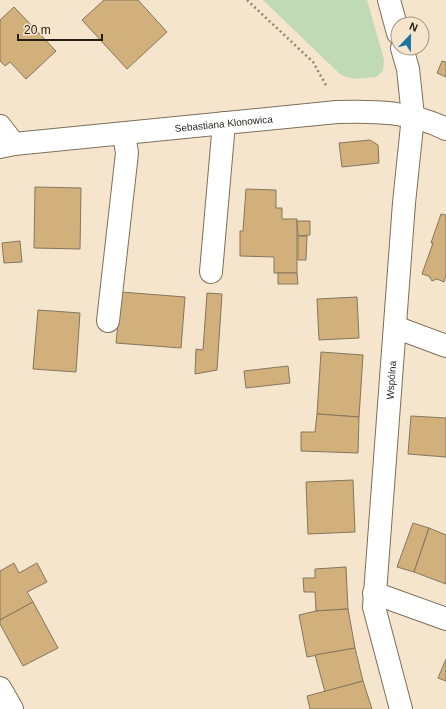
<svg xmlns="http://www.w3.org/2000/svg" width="446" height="709" font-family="Helvetica,sans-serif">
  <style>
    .green { fill: #c0d9b7 }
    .building { fill: #d2b07b; stroke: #847660 }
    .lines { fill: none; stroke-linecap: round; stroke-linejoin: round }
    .minor-casing { stroke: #7d6f59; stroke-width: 24 }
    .path { stroke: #8f8472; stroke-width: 2.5; stroke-dasharray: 2 3; stroke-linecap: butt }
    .minor { stroke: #fff; stroke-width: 22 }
    .labels { text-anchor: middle; stroke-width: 4; stroke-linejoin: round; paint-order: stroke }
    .street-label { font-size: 10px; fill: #231d14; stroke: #f5e5cc }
  </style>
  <rect width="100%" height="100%" fill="#f5e5cc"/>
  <!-- green -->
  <polygon class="green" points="263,0 367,0 384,60 383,71 376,77 354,79 341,75"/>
  <!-- building -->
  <g class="building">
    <polygon points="104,0 138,0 167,32 127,69 82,20"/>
    <polygon points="14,7 56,51 26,79 10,62 5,66 0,61 0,20"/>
    <polygon points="442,61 446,62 446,77 437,73"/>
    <polygon points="370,140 378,145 379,163 342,167 339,143"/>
    <polygon points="35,187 81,188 80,249 34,248"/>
    <polygon points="246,189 276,190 276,208 282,208 282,219 297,219 297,273 274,273 274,257 240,256 240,231 243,231"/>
    <polygon points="441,214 446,215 446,275 444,282 437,279 432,281 429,276 422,274 433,243 431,243"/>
    <polygon points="297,221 310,221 310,235 298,236"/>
    <polygon points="298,236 307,236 306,260 298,260"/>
    <polygon points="20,241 22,262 4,263 2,243"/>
    <polygon points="278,273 297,273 298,284 278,284"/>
    <polygon points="121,292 185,297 181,348 116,343"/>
    <polygon points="207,293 222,294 217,370 195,374 196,349 203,350"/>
    <polygon points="357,297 359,338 319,340 317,299"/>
    <polygon points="38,310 80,313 76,372 33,369"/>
    <polygon points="321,352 363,355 359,417 317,414"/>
    <polygon points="288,366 290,383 246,388 244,371"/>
    <polygon points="317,414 359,417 358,453 301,451 301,432 315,432"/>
    <polygon points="411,416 446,418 446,457 408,454"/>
    <polygon points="353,480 355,532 308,534 306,482"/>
    <polygon points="413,523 429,528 414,572 397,567"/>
    <polygon points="429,528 446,535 446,584 414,572"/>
    <polygon points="14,563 19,573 37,563 47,582 27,592 33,602 0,620 0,571"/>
    <polygon points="346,567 348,609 316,611 315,592 304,592 303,578 315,578 315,569"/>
    <polygon points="33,602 58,648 23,666 0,624 0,620"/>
    <polygon points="348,609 355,648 307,657 299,615 316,611"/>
    <polygon points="355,648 363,681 325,692 315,655"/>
    <polygon points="446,659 446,681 438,678"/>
    <polygon points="363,681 372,709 310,709 307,696"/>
  </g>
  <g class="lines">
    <!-- minor casing -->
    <g class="minor-casing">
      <g id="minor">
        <polyline points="389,0 398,33"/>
        <polyline points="0,126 14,144"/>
        <path id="s1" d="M0,147L14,144L337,112C376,111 409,111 446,129"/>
        <polyline points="211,272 224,123"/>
        <polyline points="108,321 127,153 124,134"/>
        <polyline points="395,327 446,346"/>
        <polyline points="374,593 446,619"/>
        <polyline points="0,688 12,709"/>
        <path id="s2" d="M401,709L374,607L404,203L413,116L408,69L402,48"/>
      </g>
    </g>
    <!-- path -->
    <polyline class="path" points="247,0 313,62 327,87"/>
    <!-- minor -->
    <use href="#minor" class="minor"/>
  </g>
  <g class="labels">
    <!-- street labels -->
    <g class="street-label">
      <text dy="4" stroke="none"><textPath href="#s1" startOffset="225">Sebastiana Klonowica</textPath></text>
      <text dy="4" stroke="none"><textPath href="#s2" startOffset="333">Wspólna</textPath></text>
    </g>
  </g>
  <!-- north arrow -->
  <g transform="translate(410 36) rotate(22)"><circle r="19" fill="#f5e5cc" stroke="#a19582"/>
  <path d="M0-3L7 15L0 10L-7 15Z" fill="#1a75a3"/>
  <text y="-6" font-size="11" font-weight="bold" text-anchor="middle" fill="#231d14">N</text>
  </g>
  <!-- scale -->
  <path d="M18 34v6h84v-6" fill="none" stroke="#231d14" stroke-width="2"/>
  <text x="24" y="34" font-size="12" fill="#231d14" stroke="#f5e5cc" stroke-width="3" paint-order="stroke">20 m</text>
</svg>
